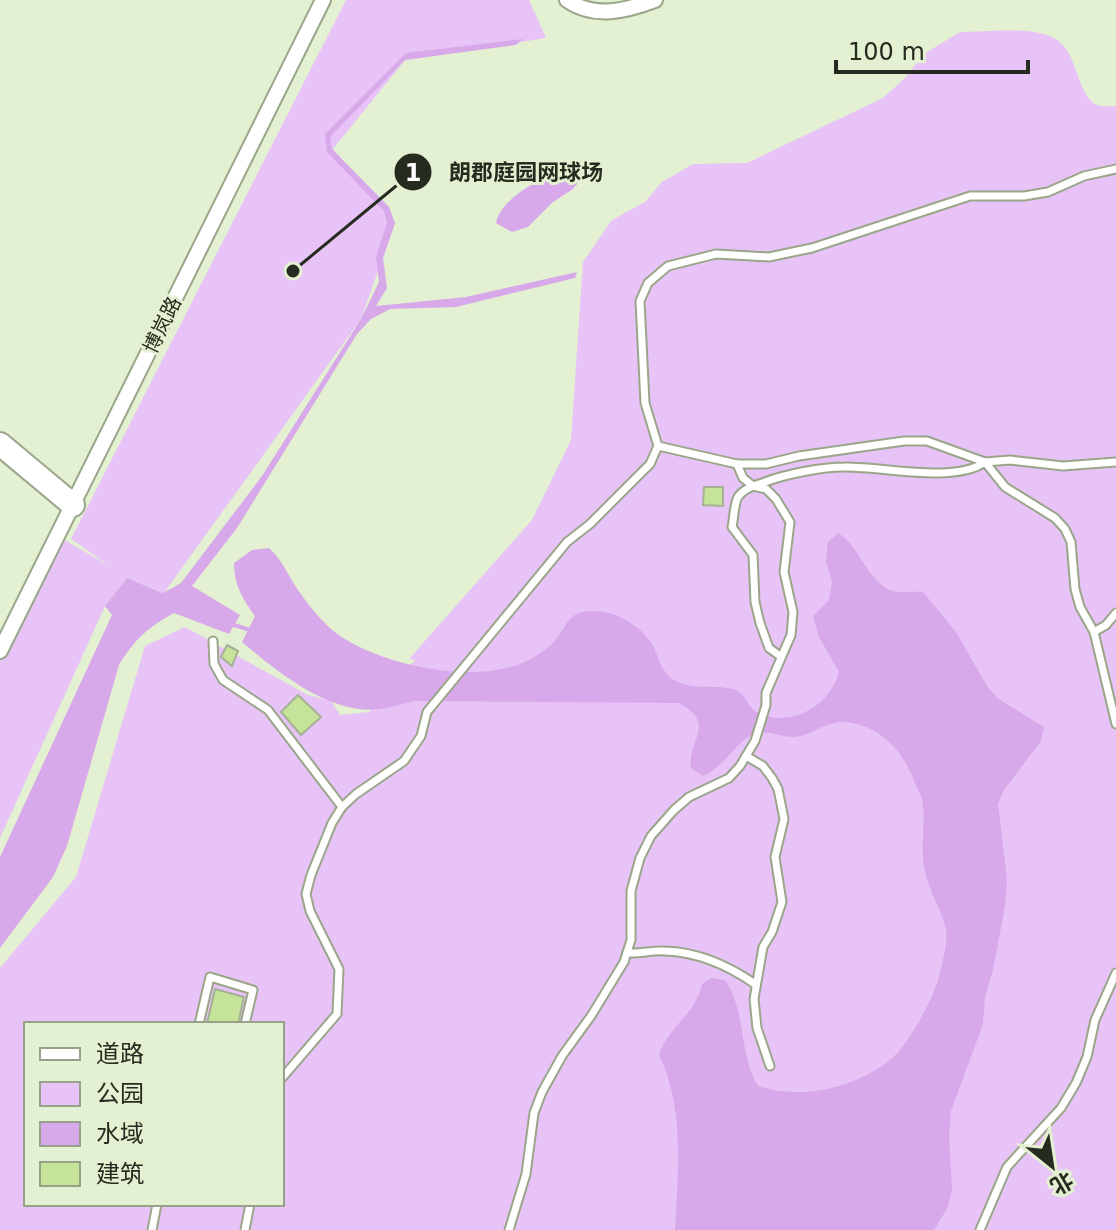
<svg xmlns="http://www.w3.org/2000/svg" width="1116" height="1230" font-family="'DejaVu Sans','Noto Sans SC',sans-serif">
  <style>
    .green { fill: #e7c3f7; fill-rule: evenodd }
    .water { fill: #d7a9ea }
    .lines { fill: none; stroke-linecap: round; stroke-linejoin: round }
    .stream { stroke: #d7a9ea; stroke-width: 4 }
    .building { fill: #c5e399; stroke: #a5b194; stroke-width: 2 }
    .lane-casing { stroke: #9aa68a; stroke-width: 11 }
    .street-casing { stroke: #9aa68a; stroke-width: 18 }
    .secondary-casing { stroke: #9aa68a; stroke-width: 26 }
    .lane { stroke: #fff; stroke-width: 7 }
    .street { stroke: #fff; stroke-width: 14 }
    .secondary { stroke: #fff; stroke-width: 22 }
    .labels { text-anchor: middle; stroke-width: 6; stroke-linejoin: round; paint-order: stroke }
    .street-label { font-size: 20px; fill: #262b1f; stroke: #e3f0d1 }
    .leader { fill: none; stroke: #262b1f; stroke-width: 3 }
    .callout-dot { fill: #262b1f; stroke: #e3f0d1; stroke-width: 3 }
    .mark-label { font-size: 24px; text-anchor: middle; font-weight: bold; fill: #fff }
    .callout-label { font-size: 22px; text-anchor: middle; font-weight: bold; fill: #262b1f; stroke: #e3f0d1; stroke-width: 6; stroke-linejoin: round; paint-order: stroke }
  </style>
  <rect width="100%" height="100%" fill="#e3f0d1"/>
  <!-- green -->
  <g class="green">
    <polygon points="346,0 529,0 546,38 405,60 333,149 395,223 361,319 164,593 127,578 105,606 0,838 0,651 58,536 111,567 71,539"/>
    <path d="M960,32C985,32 1032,26 1054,38C1079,51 1076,96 1097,105C1102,107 1111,106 1116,106V1230H0V968L76,877L145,646L185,627L308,695L331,701L340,715L369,712L415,660L409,659L532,520L571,440L583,262L612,220L645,202L662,182L693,164L747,163L883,98L904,79L924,54ZM26,1024H282V1204H26Z"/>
  </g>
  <!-- water -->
  <g class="water">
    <path d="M523,39L516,45L405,60L330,137L332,149L389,207L395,223L383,258L387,288L376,306L466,297L577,272L575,278L456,307L390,309L371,319L357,334L237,528L192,586L240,615L229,634L174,613C147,628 135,639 119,665L67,846L53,877L0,948V857L112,615L105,606L127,578L163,593L181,583L262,476L361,319L379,282L376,257L387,223L384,211L327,152L325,134L406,53Z"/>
    <path d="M584,161L594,164L573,189L553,202L528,227L512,232L496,223C502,193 557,171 584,161Z"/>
    <path d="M838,533C860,546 865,578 890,590C898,594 914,591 923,592L956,632L987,686L997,698L1044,727L1041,741L1004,790L998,804L1007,879L1005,906L993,970L985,996L983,1024L951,1111L949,1136L952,1190L948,1207L934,1230H675C678,1173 685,1108 659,1055C668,1026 695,1016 702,984L712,978L725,980C747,1012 738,1053 758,1086C801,1100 853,1089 890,1060C908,1046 933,999 939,977C942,963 948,944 946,929C941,908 927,889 924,866C921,846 925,825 923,805C923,798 918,790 915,783C903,751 882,727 847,722C829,719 812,735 795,737C778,738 763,726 748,737C731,749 726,765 703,776L691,768C687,739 718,725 679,703L414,701C395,706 373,713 353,708C312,700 273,668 242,642L255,616C242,598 234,585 234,563L252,550L269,548C282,560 287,573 296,587C306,602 318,617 331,629C374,666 489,690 537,655C541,652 548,648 552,644C570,624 567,607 603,612C621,614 643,629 652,644C659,657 661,672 674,680C693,691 713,684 733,689C746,692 747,708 758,713C792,729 830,705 839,672L819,637L813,616L829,600L832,582L826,561L828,542Z"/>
  </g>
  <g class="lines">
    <!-- stream -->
    <polyline class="stream" points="231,624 253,631"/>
  </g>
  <!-- building -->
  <g class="building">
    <polygon points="704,487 723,487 723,506 703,505"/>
    <polygon points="227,645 238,651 232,666 221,657"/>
    <polygon points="298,695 321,717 301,735 281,712"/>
    <polygon points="215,989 244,997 238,1024 207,1024"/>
  </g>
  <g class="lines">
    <!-- lane casing -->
    <g class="lane-casing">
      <g id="lane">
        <polyline points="658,446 737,464 766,464 799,456 904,441 927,441 985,462 1010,460 1063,466 1116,462"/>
        <polyline points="985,462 1005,487 1055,518 1065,529 1071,542 1075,589 1080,607 1094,632 1116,724"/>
        <polyline points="1094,632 1106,625 1116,613"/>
        <polyline points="213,641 214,664 223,680 268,710 342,807"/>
        <path d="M780,656L769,648L760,623L755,602L753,555L732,527C734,518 734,504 738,497C744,488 756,485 765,482C786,474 822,467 844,467C882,466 954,484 985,462"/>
        <polyline points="746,756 763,766 772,778 778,789 784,819 775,857 782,902 772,932 763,947 754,999 757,1028 770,1066"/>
        <path d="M627,953C640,954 652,950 665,951C698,952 729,966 755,984"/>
        <polyline points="199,1024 210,977 253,990 245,1024"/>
        <polyline points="282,1078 337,1014 339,969 310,911 306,894 311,875 332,823 342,807 356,794 404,761 421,736 427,712 567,542 590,524 650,464 658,446 645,403 640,301 648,283 668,266 716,254 769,257 812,248 970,196 1024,196 1048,192 1084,176 1116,169"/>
        <polyline points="152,1230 157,1204"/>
        <polyline points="245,1230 250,1204"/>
        <polyline points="509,1230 526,1174 534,1113 542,1092 562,1056 591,1016 624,962 631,940 631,891 640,858 651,836 674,810 689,797 729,778 740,766 755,741 766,705 766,693 791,635 793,612 784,572 790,522 776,499 766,489 753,486 743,478 737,464"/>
        <polyline points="980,1230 1007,1167 1061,1108 1076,1083 1087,1057 1095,1020 1116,973"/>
      </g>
    </g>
    <!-- street casing -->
    <g class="street-casing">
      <g id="street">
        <path d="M567,0C594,19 626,11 655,0"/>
        <polyline points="0,651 323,0"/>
      </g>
    </g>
    <!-- secondary casing -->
    <g class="secondary-casing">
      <polyline id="secondary" points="0,444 73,505"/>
    </g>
    <!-- lane -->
    <use href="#lane" class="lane"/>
    <!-- street -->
    <use href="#street" class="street"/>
    <!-- secondary -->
    <use href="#secondary" class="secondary"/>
  </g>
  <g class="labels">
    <!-- street labels -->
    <g class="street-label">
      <text transform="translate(162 325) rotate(-64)" y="7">博岚路</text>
    </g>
  </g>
  <!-- callouts -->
  <path class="leader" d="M293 271L413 172"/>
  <g class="callout-dot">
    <circle cx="293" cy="271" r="8"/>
    <circle cx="413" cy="172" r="20"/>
  </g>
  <g class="mark-label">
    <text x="413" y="181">1</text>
  </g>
  <g class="callout-label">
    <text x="526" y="180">朗郡庭园网球场</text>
  </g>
  <!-- legend -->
  <rect x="24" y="1022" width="260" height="184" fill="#e3f0d1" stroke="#97a18a" stroke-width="2"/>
  <rect x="40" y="1048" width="40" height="12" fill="#ffffff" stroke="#97a18a" stroke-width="2"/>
  <text x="96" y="1062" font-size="24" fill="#262b1f">道路</text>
  <rect x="40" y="1082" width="40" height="24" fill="#e7c3f7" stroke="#97a18a" stroke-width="2"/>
  <text x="96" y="1102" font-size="24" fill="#262b1f">公园</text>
  <rect x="40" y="1122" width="40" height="24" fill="#d7a9ea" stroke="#97a18a" stroke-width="2"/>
  <text x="96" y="1142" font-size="24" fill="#262b1f">水域</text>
  <rect x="40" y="1162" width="40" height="24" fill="#c5e399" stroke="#97a18a" stroke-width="2"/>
  <text x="96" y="1182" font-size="24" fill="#262b1f">建筑</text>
  <!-- north arrow -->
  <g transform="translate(1052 1166) rotate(150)" stroke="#e3f0d1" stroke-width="6" paint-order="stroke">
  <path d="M0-6L14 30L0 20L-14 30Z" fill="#262b1f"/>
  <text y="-12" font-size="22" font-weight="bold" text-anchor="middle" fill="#262b1f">北</text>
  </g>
  <!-- scale -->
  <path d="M836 60v12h192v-12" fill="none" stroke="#262b1f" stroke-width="4"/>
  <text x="848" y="60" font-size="24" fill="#262b1f" stroke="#e3f0d1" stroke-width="6" paint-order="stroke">100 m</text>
</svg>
